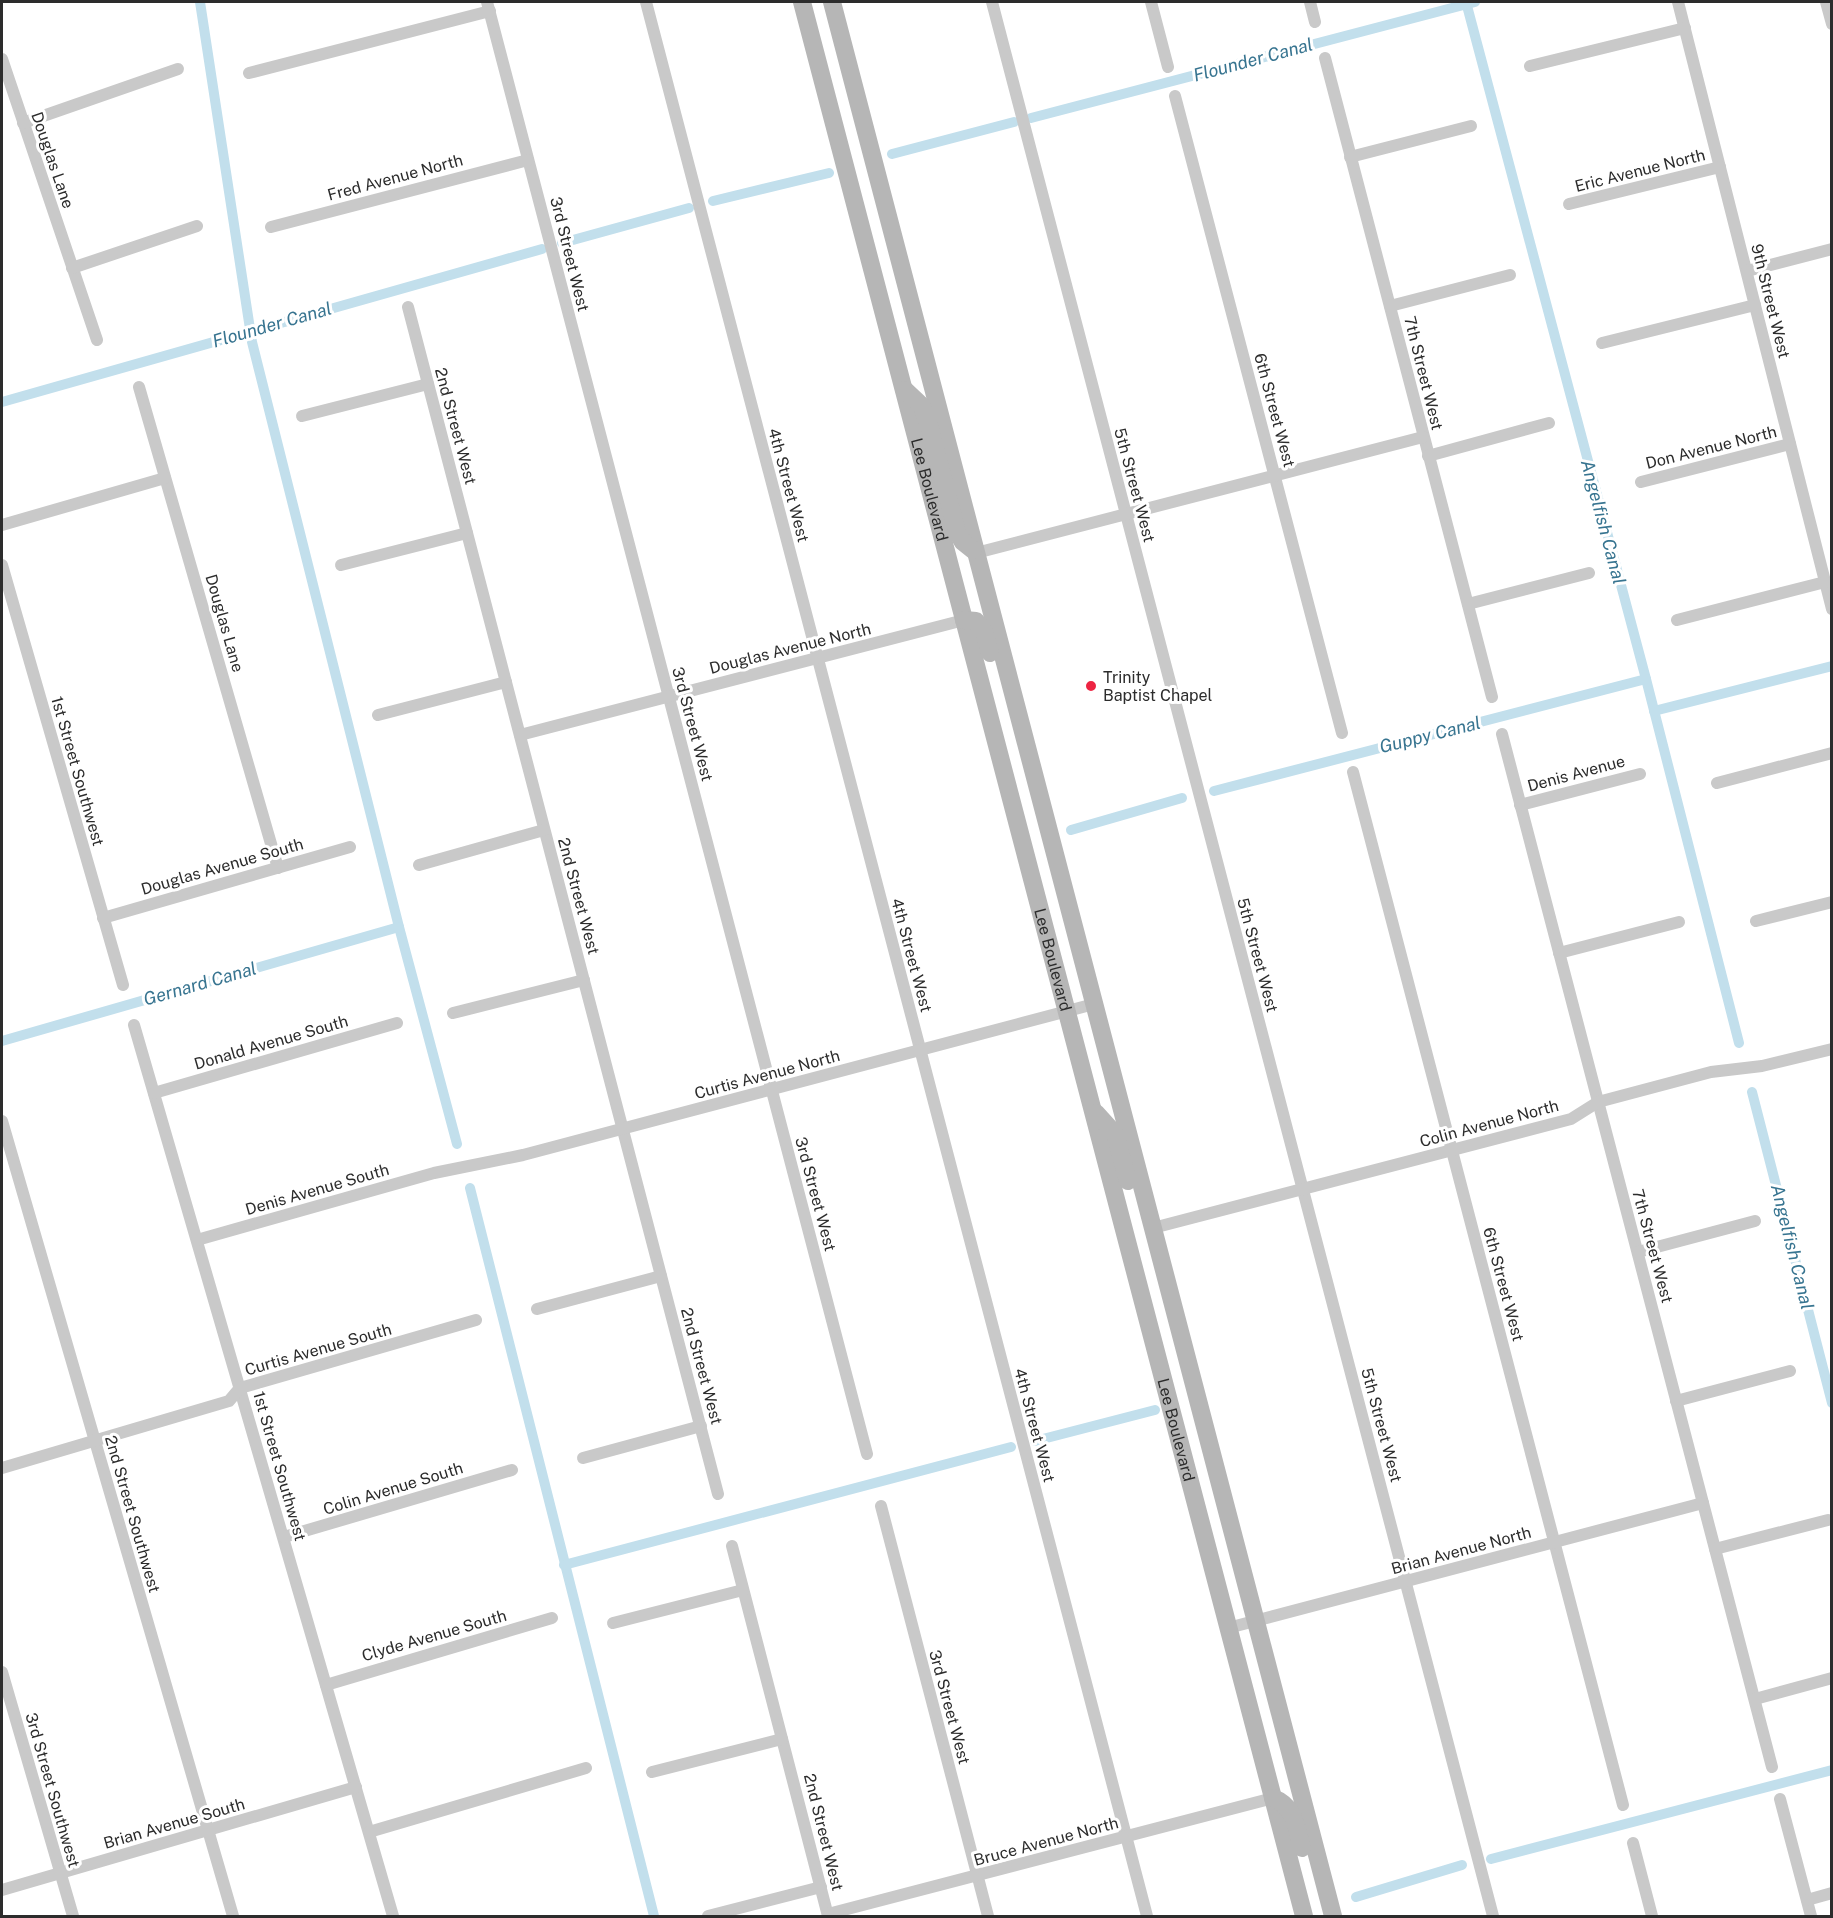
<svg xmlns="http://www.w3.org/2000/svg" width="1833" height="1918" font-family="'Public Sans',sans-serif">
  <style>
    .lines { fill: none; stroke-linecap: round; stroke-linejoin: round }
    .canal { stroke: #c2dfec; stroke-width: 10 }
    .minor { stroke: #c9c9c9; stroke-width: 12 }
    .secondary { stroke: #b6b6b6; stroke-width: 18 }
    .poi-dot { fill: #ed2442; stroke: #fff; stroke-width: 2 }
    .labels { text-anchor: middle; stroke-width: 6; stroke-linejoin: round; paint-order: stroke }
    .street-label { font-size: 16px; fill: #2c2c2c; stroke: #fff }
    .poi-label { font-size: 16px; fill: #2c2c2c; stroke: #fff; text-anchor: start }
    .water-label { font-size: 18px; font-style: italic; fill: #377490; stroke: #fff }
  </style>
  <rect width="100%" height="100%" fill="#fff"/>
  <g class="lines">
    <!-- canal -->
    <g class="canal">
      <polyline points="200,2 252,342 399,927 457,1144"/>
      <polyline points="1466,2 1646,679 1739,1043"/>
      <polyline points="1031,118 1475,2"/>
      <polyline points="892,154 1014,122"/>
      <polyline points="713,201 829,173"/>
      <polyline points="562,243 689,208"/>
      <polyline points="2,402 542,249"/>
      <polyline points="1654,711 1832,666"/>
      <polyline points="1214,791 1646,679"/>
      <polyline points="1071,830 1182,798"/>
      <polyline points="2,1041 399,927"/>
      <polyline points="1752,1092 1832,1403"/>
      <polyline points="470,1188 654,1916"/>
      <polyline points="1035,1441 1155,1410"/>
      <polyline points="564,1565 1011,1447"/>
      <polyline points="1491,1859 1832,1770"/>
      <polyline points="1356,1897 1462,1865"/>
    </g>
    <!-- minor -->
    <g class="minor">
      <polyline points="487,2 867,1454"/>
      <polyline points="646,2 1147,1916"/>
      <polyline points="992,2 1493,1916"/>
      <polyline points="1151,2 1168,67"/>
      <polyline points="1310,2 1315,22"/>
      <polyline points="1678,2 1832,609"/>
      <polyline points="1826,2 1832,24"/>
      <polyline points="1325,58 1492,697"/>
      <polyline points="2,59 97,340"/>
      <polyline points="1530,66 1685,28"/>
      <polyline points="249,73 490,11"/>
      <polyline points="1175,96 1342,733"/>
      <polyline points="23,123 178,69"/>
      <polyline points="1350,157 1471,126"/>
      <polyline points="1569,204 1720,167"/>
      <polyline points="271,227 528,160"/>
      <polyline points="72,268 197,226"/>
      <polyline points="1747,271 1832,249"/>
      <polyline points="1390,306 1510,275"/>
      <polyline points="408,307 718,1494"/>
      <polyline points="1602,343 1755,305"/>
      <polyline points="139,387 278,868"/>
      <polyline points="302,416 428,384"/>
      <polyline points="1428,456 1549,423"/>
      <polyline points="1641,482 1790,444"/>
      <polyline points="2,525 165,478"/>
      <polyline points="976,553 1423,437"/>
      <polyline points="2,565 123,985"/>
      <polyline points="341,565 467,533"/>
      <polyline points="1468,604 1589,573"/>
      <polyline points="1677,620 1825,582"/>
      <polyline points="378,715 506,682"/>
      <polyline points="1502,734 1772,1767"/>
      <polyline points="520,735 964,620"/>
      <polyline points="1353,772 1623,1805"/>
      <polyline points="1717,783 1832,753"/>
      <polyline points="1520,805 1640,774"/>
      <polyline points="419,865 544,830"/>
      <polyline points="103,918 350,847"/>
      <polyline points="1756,921 1832,902"/>
      <polyline points="1559,953 1679,922"/>
      <polyline points="453,1013 584,980"/>
      <polyline points="134,1025 393,1916"/>
      <polyline points="154,1093 397,1023"/>
      <polyline points="2,1121 233,1916"/>
      <polyline points="1153,1228 1571,1119 1598,1102 1711,1072 1762,1066 1832,1049"/>
      <polyline points="197,1240 434,1173 523,1155 1094,1004"/>
      <polyline points="1638,1252 1755,1221"/>
      <polyline points="537,1309 661,1276"/>
      <polyline points="1676,1401 1790,1371"/>
      <polyline points="583,1458 701,1426"/>
      <polyline points="2,1468 229,1401 240,1388 476,1320"/>
      <polyline points="881,1506 988,1916"/>
      <polyline points="284,1537 512,1470"/>
      <polyline points="732,1546 828,1916"/>
      <polyline points="1715,1549 1828,1520"/>
      <polyline points="613,1623 743,1590"/>
      <polyline points="1228,1628 1703,1503"/>
      <polyline points="2,1672 73,1916"/>
      <polyline points="326,1685 552,1618"/>
      <polyline points="1755,1699 1832,1678"/>
      <polyline points="652,1772 782,1739"/>
      <polyline points="1780,1799 1811,1916"/>
      <polyline points="369,1832 586,1768"/>
      <polyline points="1633,1843 1652,1916"/>
      <polyline points="2,1890 356,1787"/>
      <polyline points="1807,1900 1832,1893"/>
      <polyline points="828,1914 1273,1798"/>
      <polyline points="708,1916 821,1887"/>
    </g>
    <!-- secondary -->
    <g class="secondary">
      <path id="s1" d="M802,2L1304,1916"/>
      <polyline points="832,2 1333,1916"/>
      <polyline points="905,390 922,406 930,429 957,532 963,542 973,550"/>
      <polyline points="964,620 976,621 984,631 990,653"/>
      <polyline points="1096,1113 1115,1134 1128,1181"/>
      <path d="M1273,1798C1295,1806 1296,1827 1302,1848"/>
    </g>
  </g>
  <!-- markers -->
  <circle class="poi-dot" cx="1091" cy="686" r="6"/>
  <g class="labels">
    <!-- street labels -->
    <g class="street-label">
      <text transform="translate(53 160) rotate(71)" y="6">Douglas Lane</text>
      <text transform="translate(1640 170) rotate(-14)" y="6">Eric Avenue North</text>
      <text transform="translate(395 177) rotate(-15)" y="6">Fred Avenue North</text>
      <text transform="translate(570 254) rotate(76)" y="6">3rd Street West</text>
      <text transform="translate(1771 301) rotate(76)" y="6">9th Street West</text>
      <text transform="translate(1424 373) rotate(76)" y="6">7th Street West</text>
      <text transform="translate(1275 410) rotate(75)" y="6">6th Street West</text>
      <text transform="translate(456 426) rotate(75)" y="6">2nd Street West</text>
      <text transform="translate(1711 447) rotate(-14)" y="6">Don Avenue North</text>
      <text transform="translate(789 485) rotate(75)" y="6">4th Street West</text>
      <text transform="translate(1135 485) rotate(75)" y="6">5th Street West</text>
      <text dy="6" stroke="none"><textPath href="#s1" startOffset="504">Lee Boulevard</textPath></text>
      <text transform="translate(225 623) rotate(74)" y="6">Douglas Lane</text>
      <text transform="translate(790 648) rotate(-14)" y="6">Douglas Avenue North</text>
      <text transform="translate(693 724) rotate(75)" y="6">3rd Street West</text>
      <text transform="translate(78 771) rotate(74)" y="6">1st Street Southwest</text>
      <text transform="translate(1576 773) rotate(-15)" y="6">Denis Avenue</text>
      <text transform="translate(222 866) rotate(-16)" y="6">Douglas Avenue South</text>
      <text transform="translate(579 896) rotate(75)" y="6">2nd Street West</text>
      <text transform="translate(912 955) rotate(75)" y="6">4th Street West</text>
      <text transform="translate(1258 955) rotate(75)" y="6">5th Street West</text>
      <text dy="6" stroke="none"><textPath href="#s1" startOffset="990">Lee Boulevard</textPath></text>
      <text transform="translate(271 1042) rotate(-16)" y="6">Donald Avenue South</text>
      <text transform="translate(767 1074) rotate(-15)" y="6">Curtis Avenue North</text>
      <text transform="translate(1489 1123) rotate(-15)" y="6">Colin Avenue North</text>
      <text transform="translate(317 1189) rotate(-16)" y="6">Denis Avenue South</text>
      <text transform="translate(816 1194) rotate(75)" y="6">3rd Street West</text>
      <text transform="translate(1653 1246) rotate(75)" y="6">7th Street West</text>
      <text transform="translate(1504 1284) rotate(75)" y="6">6th Street West</text>
      <text transform="translate(318 1349) rotate(-16)" y="6">Curtis Avenue South</text>
      <text transform="translate(702 1366) rotate(75)" y="6">2nd Street West</text>
      <text transform="translate(1035 1425) rotate(75)" y="6">4th Street West</text>
      <text transform="translate(1382 1425) rotate(75)" y="6">5th Street West</text>
      <text dy="6" stroke="none"><textPath href="#s1" startOffset="1476">Lee Boulevard</textPath></text>
      <text transform="translate(280 1466) rotate(74)" y="6">1st Street Southwest</text>
      <text transform="translate(393 1488) rotate(-17)" y="6">Colin Avenue South</text>
      <text transform="translate(133 1514) rotate(74)" y="6">2nd Street Southwest</text>
      <text transform="translate(1461 1550) rotate(-15)" y="6">Brian Avenue North</text>
      <text transform="translate(434 1635) rotate(-16)" y="6">Clyde Avenue South</text>
      <text transform="translate(950 1707) rotate(75)" y="6">3rd Street West</text>
      <text transform="translate(53 1790) rotate(74)" y="6">3rd Street Southwest</text>
      <text transform="translate(174 1823) rotate(-16)" y="6">Brian Avenue South</text>
      <text transform="translate(824 1832) rotate(76)" y="6">2nd Street West</text>
      <text transform="translate(1046 1841) rotate(-15)" y="6">Bruce Avenue North</text>
    </g>
    <!-- poi labels -->
    <g class="poi-label">
      <text x="1103" y="683">Trinity<tspan x="1103" dy="18">Baptist Chapel</tspan></text>
    </g>
    <!-- water labels -->
    <g class="water-label">
      <text transform="translate(1253 60) rotate(-15)" y="6">Flounder Canal</text>
      <text transform="translate(272 325) rotate(-16)" y="6">Flounder Canal</text>
      <text transform="translate(1603 522) rotate(75)" y="6">Angelfish Canal</text>
      <text transform="translate(1430 735) rotate(-14)" y="6">Guppy Canal</text>
      <text transform="translate(200 984) rotate(-16)" y="6">Gernard Canal</text>
      <text transform="translate(1792 1247) rotate(76)" y="6">Angelfish Canal</text>
    </g>
  </g>
  <!-- border -->
  <rect width="1833" height="1918" fill="none" stroke="#2c2c2c" stroke-width="6"/>
</svg>
